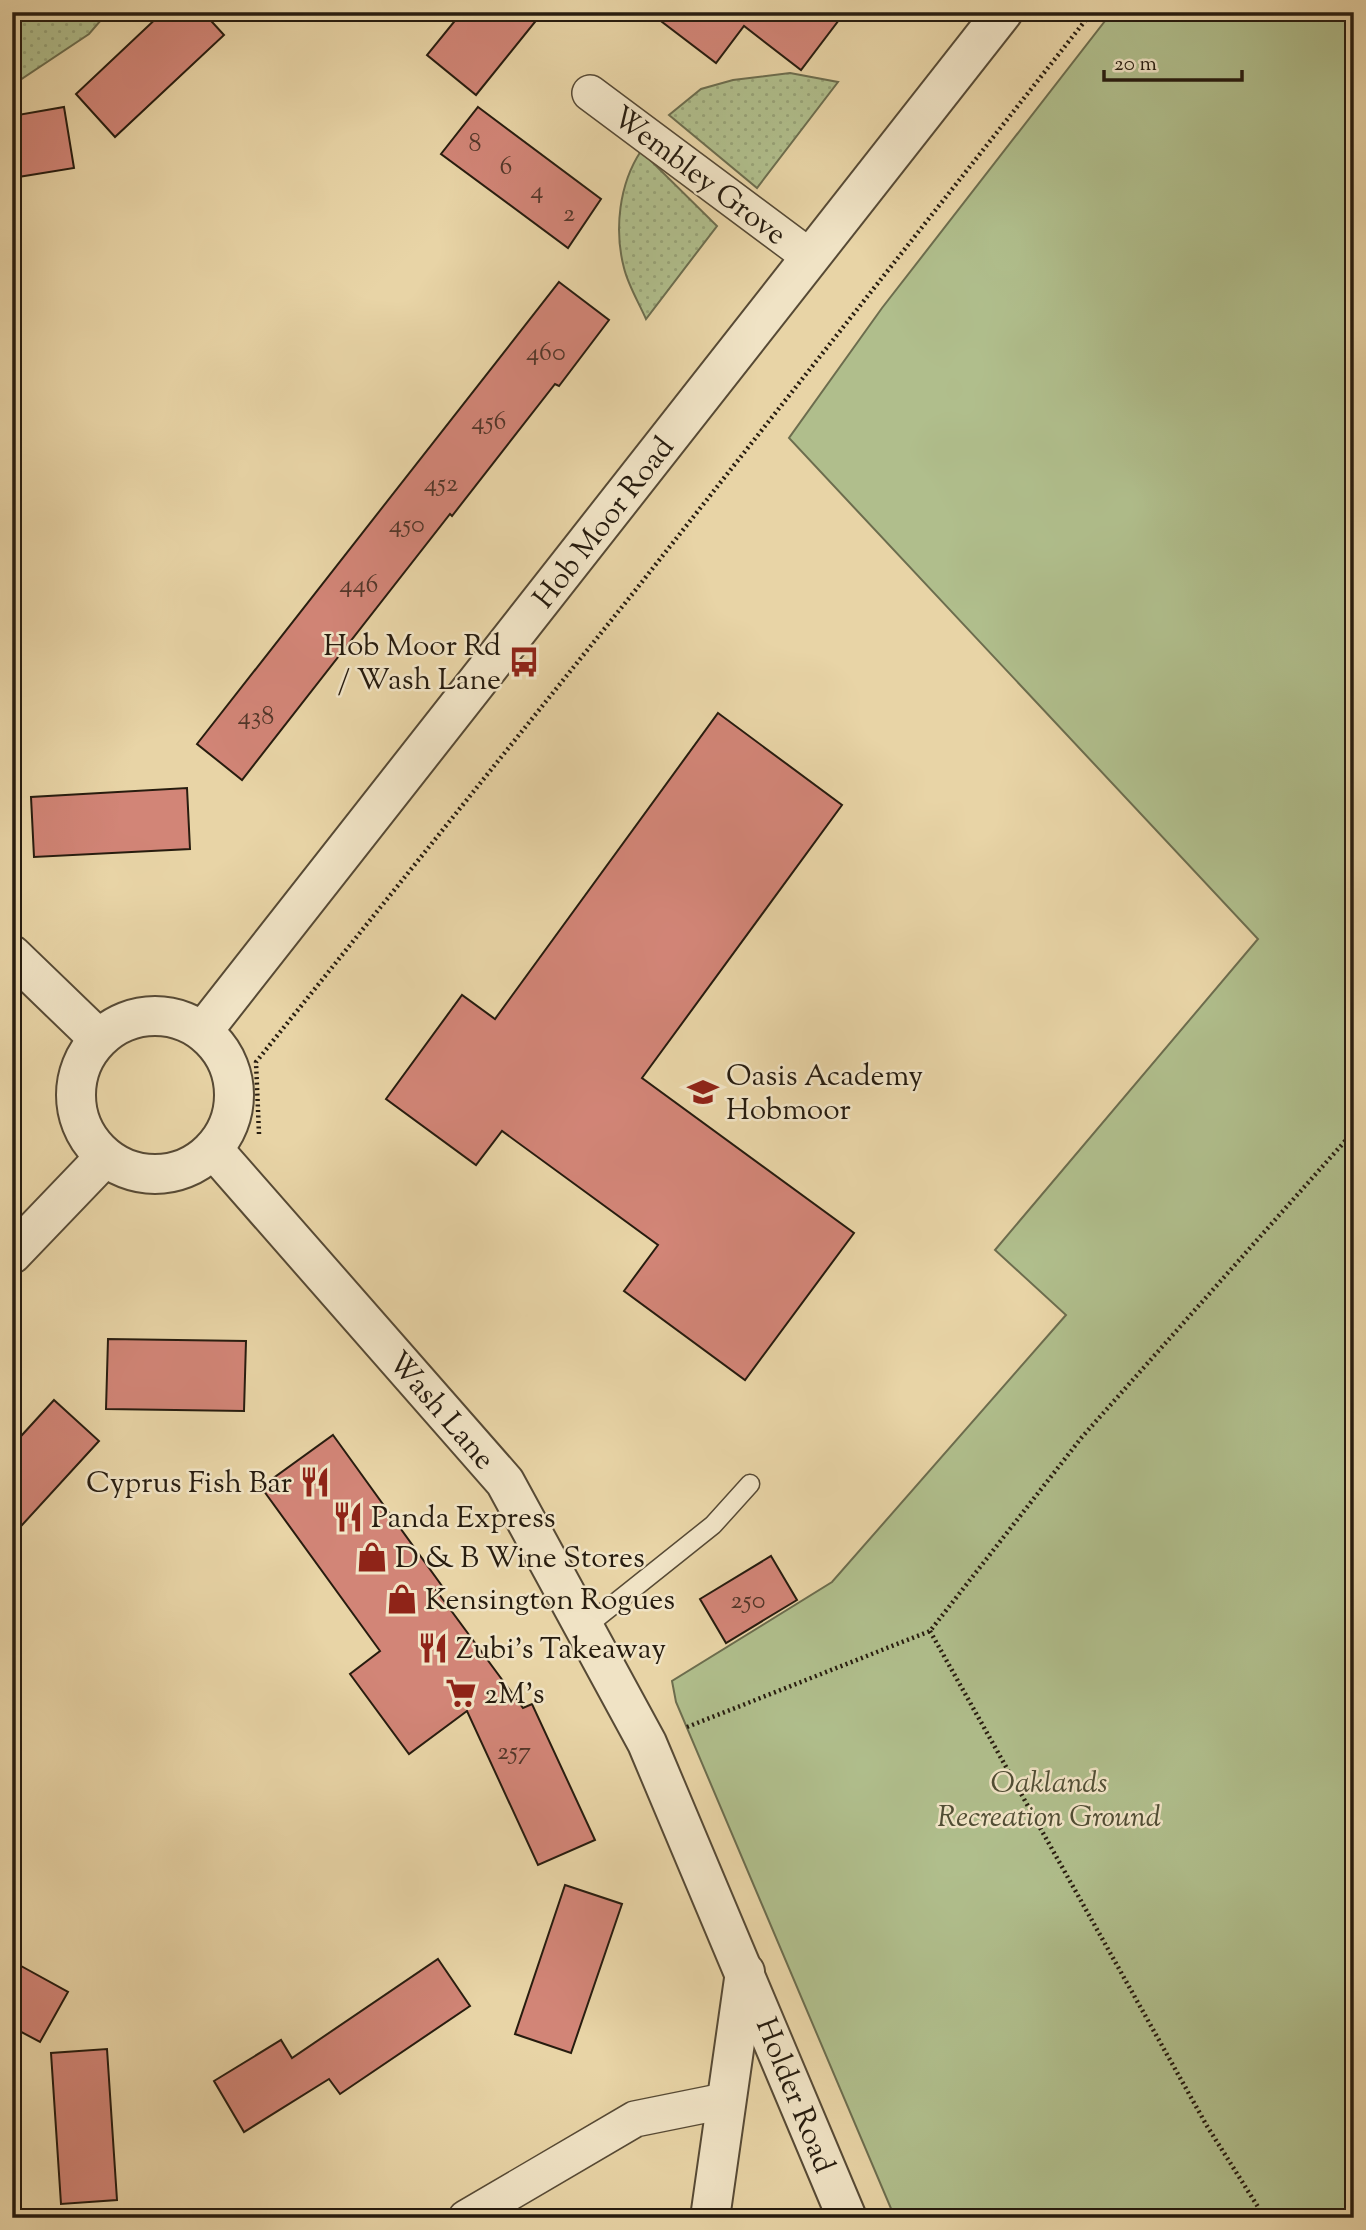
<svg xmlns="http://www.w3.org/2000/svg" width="1366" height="2230" font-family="'Sorts Mill Goudy',serif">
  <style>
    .grass { fill: url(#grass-dots); stroke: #6c6d4e; stroke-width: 2 }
    .park { fill: #b0be8c; stroke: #6c6d4e; stroke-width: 2 }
    .building { fill: #d28577; stroke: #271c0f; stroke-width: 2 }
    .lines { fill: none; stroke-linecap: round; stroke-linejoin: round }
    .service-casing { stroke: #574a35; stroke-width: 21 }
    .minor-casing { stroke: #574a35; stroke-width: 38 }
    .tertiary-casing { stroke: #574a35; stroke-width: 42 }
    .path { stroke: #271c0f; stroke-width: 4.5; stroke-dasharray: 2 3.5; stroke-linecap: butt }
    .service { stroke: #f0e3c5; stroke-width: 18 }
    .minor { stroke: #f0e3c5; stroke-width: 35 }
    .tertiary { stroke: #f0e3c5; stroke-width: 38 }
    .labels { text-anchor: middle; stroke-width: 5; stroke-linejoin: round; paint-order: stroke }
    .number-label { font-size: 26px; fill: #523629 }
    .street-label { font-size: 30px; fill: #271c0f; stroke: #f0e3c5 }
    .poi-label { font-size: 30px; fill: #271c0f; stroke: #f0e3c5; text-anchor: start }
    .park-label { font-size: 30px; font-style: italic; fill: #504d34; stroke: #f0e3c5 }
  </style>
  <defs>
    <pattern id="grass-dots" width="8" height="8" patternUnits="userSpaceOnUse" patternTransform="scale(1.75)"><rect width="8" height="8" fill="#b0be8c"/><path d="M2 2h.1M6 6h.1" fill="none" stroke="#97a378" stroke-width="1.8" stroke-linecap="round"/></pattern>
  </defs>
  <rect width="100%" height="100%" fill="#e8d4a6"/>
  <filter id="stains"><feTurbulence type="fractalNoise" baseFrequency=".00286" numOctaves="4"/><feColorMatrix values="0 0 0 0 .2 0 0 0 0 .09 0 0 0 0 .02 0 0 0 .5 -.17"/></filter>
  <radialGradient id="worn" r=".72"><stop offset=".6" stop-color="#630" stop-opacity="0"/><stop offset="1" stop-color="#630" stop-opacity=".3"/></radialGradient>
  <!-- grass -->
  <g class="grass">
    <polygon points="12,12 108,12 89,34 20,80 12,82"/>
    <polygon points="790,73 838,82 757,188 669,115 701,89 733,80"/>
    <path d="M641,151L717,226L646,319C639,303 628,285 624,268C614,230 619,184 641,151Z"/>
  </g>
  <!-- park -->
  <polygon class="park" points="1112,12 1354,12 1354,2218 1157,2218 1155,2212 1140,2218 895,2218 676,1702 672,1681 832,1582 1066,1315 995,1250 1258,939 789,438 882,308"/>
  <!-- building -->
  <g class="building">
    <polygon points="163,12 203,12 224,35 115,137 76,94"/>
    <polygon points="462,12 543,12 476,95 427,55"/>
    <polygon points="649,12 845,12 801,70 744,26 716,63"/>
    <polygon points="64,107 74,168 12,178 12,116"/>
    <polygon points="478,107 601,199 568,248 441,154"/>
    <polygon points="559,282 609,320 559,386 555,384 452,516 450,514 242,780 197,744"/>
    <polygon points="718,713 842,805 642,1078 854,1233 745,1380 624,1291 658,1245 502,1131 476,1165 386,1099 462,995 495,1019"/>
    <polygon points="187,788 190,849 34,857 31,797"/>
    <polygon points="108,1339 246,1341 244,1411 106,1409"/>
    <polygon points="54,1400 99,1441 12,1536 12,1446"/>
    <polygon points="333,1435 442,1586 436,1590 523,1708 532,1704 595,1840 538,1865 467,1711 409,1754 350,1674 380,1651 261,1487"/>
    <polygon points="771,1556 797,1600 726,1643 700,1599"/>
    <polygon points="565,1885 622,1904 571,2053 515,2034"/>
    <polygon points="438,1959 470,2006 340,2094 329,2079 244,2132 214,2081 281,2040 292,2058"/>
    <polygon points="12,1961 68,1992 40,2042 12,2027"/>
    <polygon points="107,2049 117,2200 61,2204 51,2053"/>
  </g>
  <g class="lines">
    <!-- service casing -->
    <g class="service-casing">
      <polyline id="service" points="584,1628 713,1525 750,1484"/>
    </g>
    <!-- minor casing -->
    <g class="minor-casing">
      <g id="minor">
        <polyline points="590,93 810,257"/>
        <polyline points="466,2218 635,2119 724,2101"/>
      </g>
    </g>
    <!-- tertiary casing -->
    <g class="tertiary-casing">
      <g id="tertiary">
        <polyline points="12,955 98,1038"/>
        <circle cx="155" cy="1095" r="79"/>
        <polyline points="203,1031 1003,12"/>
        <polyline points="213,1149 505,1482 647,1743 847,2218"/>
        <polyline points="12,1254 105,1157"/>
        <polyline points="710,2218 745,1972"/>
      </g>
    </g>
    <!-- path -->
    <g class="path">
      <polyline points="259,1134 256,1062 634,592 1092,12"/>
      <polyline points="930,1631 1207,2126 1265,2218"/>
      <polyline points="687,1727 930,1631 1082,1437 1354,1131"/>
    </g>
    <!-- service -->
    <use href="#service" class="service"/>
    <!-- minor -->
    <use href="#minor" class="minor"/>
    <!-- tertiary -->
    <use href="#tertiary" class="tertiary"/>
  </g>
  <!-- icons -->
  <defs>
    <g id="bus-bare" transform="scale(2.415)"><path d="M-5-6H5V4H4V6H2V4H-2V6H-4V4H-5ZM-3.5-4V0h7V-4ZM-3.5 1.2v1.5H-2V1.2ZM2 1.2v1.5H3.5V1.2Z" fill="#8f2418" stroke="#f0e3c5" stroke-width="2.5" paint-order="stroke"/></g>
    <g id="school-bare" transform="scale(2.415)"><path d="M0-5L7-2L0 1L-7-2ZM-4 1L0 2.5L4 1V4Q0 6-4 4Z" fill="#8f2418" stroke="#f0e3c5" stroke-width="2.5" paint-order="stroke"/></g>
    <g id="restaurant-bare" transform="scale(2.415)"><path d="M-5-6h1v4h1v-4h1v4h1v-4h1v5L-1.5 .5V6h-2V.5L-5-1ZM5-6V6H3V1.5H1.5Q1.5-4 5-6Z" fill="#8f2418" stroke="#f0e3c5" stroke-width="2.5" paint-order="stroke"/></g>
    <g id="shop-bare" transform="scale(2.415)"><path d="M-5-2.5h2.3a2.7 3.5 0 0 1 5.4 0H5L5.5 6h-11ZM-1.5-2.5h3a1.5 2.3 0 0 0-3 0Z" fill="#8f2418" stroke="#f0e3c5" stroke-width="2.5" paint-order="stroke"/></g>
    <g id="supermarket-bare" transform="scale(2.415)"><path d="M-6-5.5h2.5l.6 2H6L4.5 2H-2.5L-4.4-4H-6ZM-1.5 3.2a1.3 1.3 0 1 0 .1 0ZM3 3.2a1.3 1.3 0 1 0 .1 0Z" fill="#8f2418" stroke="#f0e3c5" stroke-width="2.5" paint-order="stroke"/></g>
  </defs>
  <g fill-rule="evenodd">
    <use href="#bus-bare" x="524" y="662"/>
    <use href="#school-bare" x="703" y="1092"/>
    <use href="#restaurant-bare" x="315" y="1482"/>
    <use href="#restaurant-bare" x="348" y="1517"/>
    <use href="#shop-bare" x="372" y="1557"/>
    <use href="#shop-bare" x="402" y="1599"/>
    <use href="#restaurant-bare" x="433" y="1648"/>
    <use href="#supermarket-bare" x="461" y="1693"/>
  </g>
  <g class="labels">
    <!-- number labels -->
    <g class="number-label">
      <text x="475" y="151">8</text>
      <text x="506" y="174">6</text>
      <text x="537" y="198">4</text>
      <text x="569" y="221">2</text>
      <text x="546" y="360">460</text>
      <text x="489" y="429">456</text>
      <text x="441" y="491">452</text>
      <text x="407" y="532">450</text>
      <text x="359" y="592">446</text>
      <text x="256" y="724">438</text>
      <text x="748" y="1608">250</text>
      <text x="514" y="1759">257</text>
    </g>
    <!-- street labels -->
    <g class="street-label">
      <text transform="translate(700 175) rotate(37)" y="10">Wembley Grove</text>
      <text transform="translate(603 522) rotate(-52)" y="10">Hob Moor Road</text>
      <text transform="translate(442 1410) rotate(49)" y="10">Wash Lane</text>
      <text transform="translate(796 2095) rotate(68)" y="10">Holder Road</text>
    </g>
    <!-- poi labels -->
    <g class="poi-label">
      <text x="501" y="655" text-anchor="end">Hob Moor Rd<tspan x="501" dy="34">/ Wash Lane</tspan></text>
      <text x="726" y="1085">Oasis Academy<tspan x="726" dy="34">Hobmoor</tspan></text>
      <text x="292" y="1492" text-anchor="end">Cyprus Fish Bar</text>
      <text x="371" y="1527">Panda Express</text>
      <text x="395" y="1567">D &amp; B Wine Stores</text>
      <text x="425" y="1609">Kensington Rogues</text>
      <text x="456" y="1658">Zubi's Takeaway</text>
      <text x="484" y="1703">2M's</text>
    </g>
    <!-- park labels -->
    <g class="park-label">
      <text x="1049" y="1792">Oaklands<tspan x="1049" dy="34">Recreation Ground</tspan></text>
    </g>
  </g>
  <!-- margin -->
  <rect width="1366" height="2230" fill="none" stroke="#e8d4a6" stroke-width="42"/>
  <rect x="14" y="14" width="1338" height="2202" fill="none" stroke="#271c0f" stroke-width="3.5"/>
  <rect x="21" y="21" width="1324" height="2188" fill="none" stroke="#271c0f" stroke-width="2"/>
  <!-- scale -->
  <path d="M1104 70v10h138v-10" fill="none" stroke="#271c0f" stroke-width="3.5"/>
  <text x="1114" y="70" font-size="21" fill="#271c0f" stroke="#f0e3c5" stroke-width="5" paint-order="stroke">20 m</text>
  <rect width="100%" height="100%" filter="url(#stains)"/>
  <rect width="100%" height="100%" fill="url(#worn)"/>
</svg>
